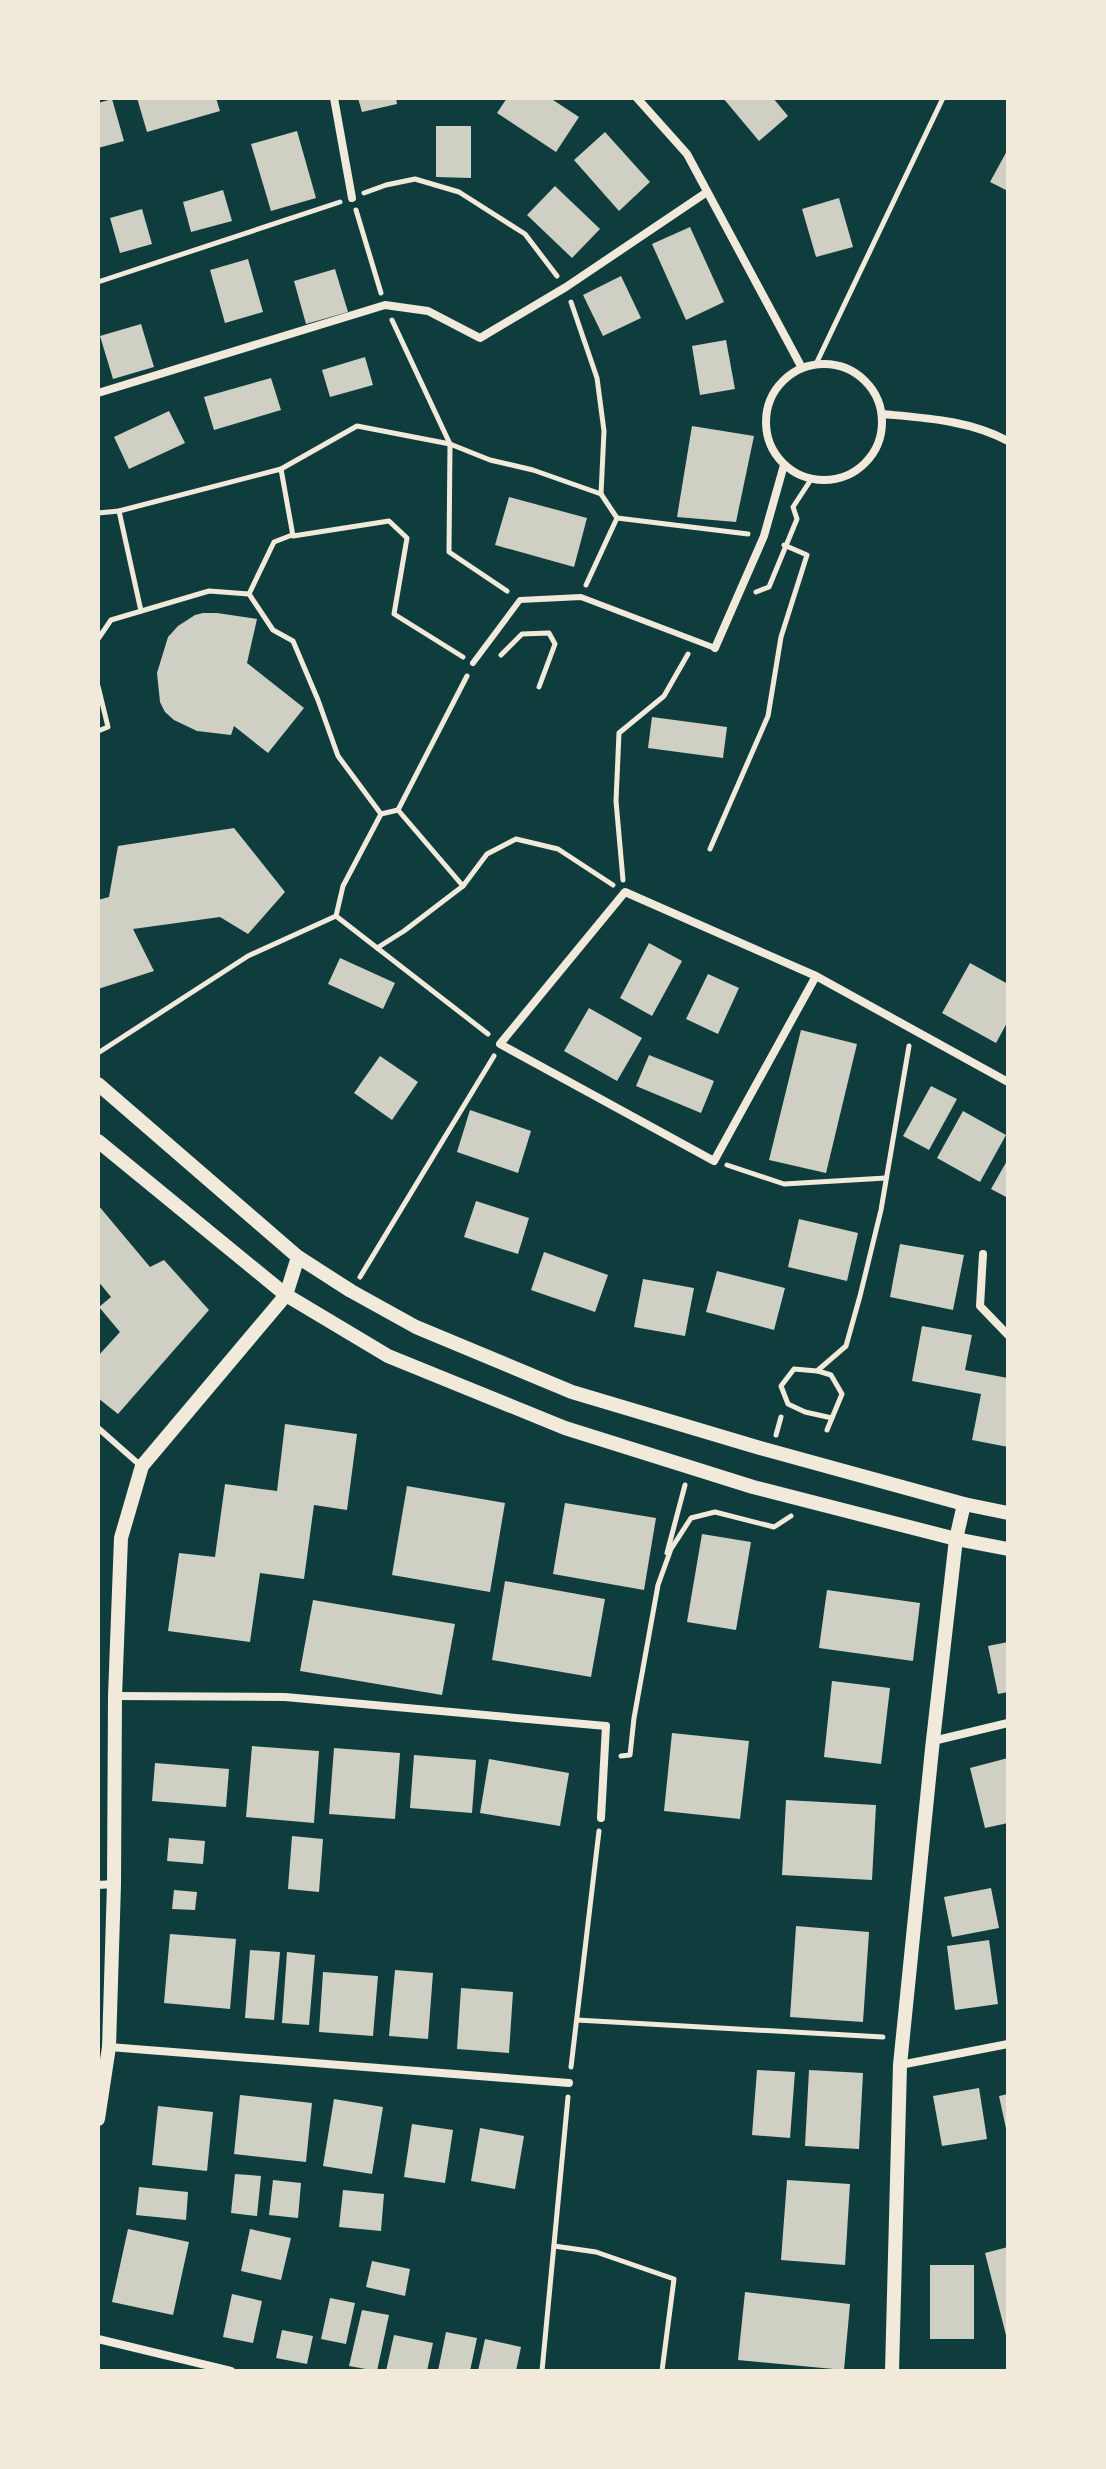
<svg xmlns="http://www.w3.org/2000/svg" width="1106" height="2469" font-family="Commissioner,sans-serif">
  <style>
    .building { fill: #cfcfc3 }
    .lines { fill: none; stroke-linecap: round; stroke-linejoin: round }
    .path { stroke: #f1e9da; stroke-width: 5 }
    .service { stroke: #f1e9da; stroke-width: 6 }
    .minor { stroke: #f1e9da; stroke-width: 8 }
    .tertiary { stroke: #f1e9da; stroke-width: 14 }
  </style>
  <rect width="100%" height="100%" fill="#0f3d3e"/>
  <!-- building -->
  <g class="building">
    <polygon points="137,98 216,98 220,111 147,132"/>
    <polygon points="358,98 396,98 397,104 362,112"/>
    <polygon points="507,98 550,98 579,117 556,152 497,113"/>
    <polygon points="723,98 773,98 788,116 759,141"/>
    <polygon points="112,99 124,141 98,148 98,103"/>
    <polygon points="436,126 471,126 471,178 436,177"/>
    <polygon points="297,131 316,198 271,211 251,144"/>
    <polygon points="605,132 650,182 619,211 574,160"/>
    <polygon points="1008,149 1008,191 990,182"/>
    <polygon points="555,186 600,229 572,258 527,215"/>
    <polygon points="223,190 232,221 191,232 183,202"/>
    <polygon points="839,198 853,247 816,257 802,209"/>
    <polygon points="142,209 152,244 120,253 110,218"/>
    <polygon points="690,227 724,302 686,320 652,244"/>
    <polygon points="248,259 263,312 225,323 210,270"/>
    <polygon points="335,269 348,312 306,324 294,281"/>
    <polygon points="621,276 641,318 603,336 583,295"/>
    <polygon points="141,324 154,367 113,379 100,336"/>
    <polygon points="726,340 735,389 700,395 692,346"/>
    <polygon points="365,357 373,385 330,397 322,370"/>
    <polygon points="271,378 281,410 214,430 204,397"/>
    <polygon points="169,411 185,443 129,469 114,437"/>
    <polygon points="692,426 754,436 736,522 677,517"/>
    <polygon points="509,497 587,518 574,567 495,545"/>
    <polygon points="203,613 217,613 257,619 247,663 304,708 268,753 234,726 231,735 197,731 174,720 165,712 160,702 157,673 168,637 178,626 195,615"/>
    <polygon points="652,717 727,727 723,758 648,748"/>
    <polygon points="234,828 285,892 248,934 220,917 133,929 154,971 98,989 98,900 109,897 118,846"/>
    <polygon points="649,943 682,961 652,1016 620,998"/>
    <polygon points="340,958 395,983 383,1009 328,984"/>
    <polygon points="970,963 1008,984 1008,1021 996,1043 942,1013"/>
    <polygon points="708,974 739,988 718,1034 686,1019"/>
    <polygon points="589,1008 642,1038 617,1081 564,1051"/>
    <polygon points="801,1030 857,1044 826,1173 769,1160"/>
    <polygon points="649,1055 714,1081 701,1113 636,1086"/>
    <polygon points="380,1056 418,1082 392,1120 354,1093"/>
    <polygon points="931,1086 957,1099 929,1150 903,1136"/>
    <polygon points="470,1110 531,1131 518,1173 457,1152"/>
    <polygon points="963,1111 1006,1135 980,1182 937,1158"/>
    <polygon points="1008,1159 1008,1198 991,1189"/>
    <polygon points="476,1201 529,1218 518,1254 464,1237"/>
    <polygon points="98,1205 150,1267 164,1260 209,1310 118,1414 98,1398 98,1356 120,1332 99,1307 111,1297 98,1281"/>
    <polygon points="799,1219 858,1233 847,1281 788,1267"/>
    <polygon points="900,1244 964,1255 953,1310 890,1297"/>
    <polygon points="544,1252 608,1275 595,1312 531,1290"/>
    <polygon points="717,1271 785,1288 774,1330 706,1312"/>
    <polygon points="643,1279 694,1288 685,1336 634,1327"/>
    <polygon points="922,1326 972,1335 965,1370 1008,1378 1008,1447 972,1440 981,1394 912,1381"/>
    <polygon points="285,1424 357,1434 347,1510 314,1505 304,1579 260,1573 250,1642 168,1631 179,1553 215,1557 225,1484 277,1491"/>
    <polygon points="407,1486 505,1503 490,1592 392,1575"/>
    <polygon points="565,1503 656,1518 644,1590 553,1574"/>
    <polygon points="702,1534 751,1542 736,1630 687,1622"/>
    <polygon points="505,1581 605,1599 591,1677 492,1660"/>
    <polygon points="827,1590 920,1603 913,1661 819,1648"/>
    <polygon points="313,1600 455,1624 442,1695 300,1671"/>
    <polygon points="1008,1642 1008,1692 998,1694 988,1646"/>
    <polygon points="832,1681 890,1688 881,1764 824,1757"/>
    <polygon points="672,1733 749,1741 740,1819 664,1811"/>
    <polygon points="252,1746 319,1751 314,1823 246,1817"/>
    <polygon points="334,1748 400,1753 395,1819 329,1814"/>
    <polygon points="414,1755 476,1760 472,1813 410,1808"/>
    <polygon points="1008,1758 1008,1823 985,1828 970,1768"/>
    <polygon points="489,1759 569,1773 560,1826 480,1813"/>
    <polygon points="155,1763 229,1769 226,1807 152,1801"/>
    <polygon points="786,1800 876,1805 872,1880 782,1875"/>
    <polygon points="292,1836 323,1839 319,1892 288,1889"/>
    <polygon points="169,1838 205,1841 203,1864 167,1861"/>
    <polygon points="991,1888 999,1928 952,1937 944,1897"/>
    <polygon points="174,1890 197,1892 195,1910 172,1909"/>
    <polygon points="796,1926 869,1932 863,2022 790,2017"/>
    <polygon points="170,1934 236,1939 230,2009 164,2003"/>
    <polygon points="989,1940 998,2004 955,2010 947,1946"/>
    <polygon points="250,1950 280,1952 274,2020 245,2018"/>
    <polygon points="287,1952 315,1955 309,2025 282,2023"/>
    <polygon points="395,1970 433,1973 428,2039 389,2036"/>
    <polygon points="323,1972 378,1976 373,2036 319,2032"/>
    <polygon points="461,1988 513,1992 509,2053 457,2049"/>
    <polygon points="757,2070 795,2072 790,2138 752,2135"/>
    <polygon points="809,2070 863,2073 859,2149 805,2146"/>
    <polygon points="979,2088 987,2139 942,2146 933,2096"/>
    <polygon points="1008,2094 1008,2133 1007,2133 999,2096"/>
    <polygon points="240,2095 312,2103 306,2162 234,2154"/>
    <polygon points="334,2099 383,2107 372,2174 323,2166"/>
    <polygon points="158,2106 213,2112 207,2171 152,2165"/>
    <polygon points="412,2124 453,2130 445,2183 404,2177"/>
    <polygon points="480,2128 524,2136 515,2189 471,2181"/>
    <polygon points="235,2174 261,2176 257,2216 231,2213"/>
    <polygon points="273,2180 301,2183 298,2218 269,2215"/>
    <polygon points="787,2180 850,2184 845,2265 781,2260"/>
    <polygon points="139,2187 188,2192 186,2220 136,2215"/>
    <polygon points="343,2190 384,2194 381,2231 339,2227"/>
    <polygon points="128,2229 189,2242 173,2315 112,2302"/>
    <polygon points="250,2229 291,2238 281,2280 241,2271"/>
    <polygon points="1008,2247 1008,2339 1007,2339 985,2253"/>
    <polygon points="372,2261 410,2269 405,2296 366,2287"/>
    <rect x="930" y="2265" width="44" height="74"/>
    <polygon points="745,2292 850,2304 844,2370 738,2360"/>
    <polygon points="232,2294 262,2301 253,2343 223,2337"/>
    <polygon points="330,2298 355,2303 346,2344 321,2339"/>
    <polygon points="362,2310 389,2315 377,2371 349,2366"/>
    <polygon points="282,2330 313,2336 307,2364 276,2358"/>
    <polygon points="446,2332 477,2338 470,2371 438,2371"/>
    <polygon points="394,2335 433,2343 427,2371 386,2371"/>
    <polygon points="485,2339 521,2347 516,2371 478,2371"/>
  </g>
  <g class="lines">
    <!-- path -->
    <g class="path">
      <polyline points="364,193 386,185 415,179 459,192 525,234 557,276"/>
      <polyline points="356,210 381,293"/>
      <polyline points="98,282 340,202"/>
      <polyline points="392,320 450,444 449,552 507,591"/>
      <polyline points="816,364 943,98"/>
      <polyline points="281,469 293,536 389,521 407,538 394,614 463,657"/>
      <polyline points="601,494 617,518"/>
      <polyline points="119,511 141,611"/>
      <polyline points="98,513 119,511 281,469 357,426 450,444 490,460 533,470 601,494 604,431 597,378 571,302"/>
      <polyline points="586,585 617,518 748,534"/>
      <polyline points="756,592 769,587 797,519 793,507 812,478"/>
      <polyline points="249,594 274,542 292,535"/>
      <polyline points="98,639 111,620 209,591 249,594 273,630 293,641 318,700 338,756 381,814"/>
      <polyline points="501,655 522,634 549,633 555,644 539,687"/>
      <polyline points="98,686 108,727 98,731"/>
      <polyline points="398,810 463,886 487,854 516,839 558,849 613,885"/>
      <polyline points="398,810 467,676"/>
      <polyline points="381,814 398,810"/>
      <polyline points="710,849 768,716 781,637 807,555 784,545"/>
      <polyline points="623,880 616,801 619,733 664,696 688,654"/>
      <polyline points="336,916 488,1034"/>
      <polyline points="377,948 404,931 463,886"/>
      <polyline points="98,1053 248,956 336,916 343,886 381,814"/>
      <polyline points="727,1165 784,1184 886,1178"/>
      <polyline points="360,1277 494,1056"/>
      <polyline points="818,1371 831,1375 842,1394 827,1430"/>
      <polyline points="832,1418 805,1412 788,1404 781,1386 794,1369 817,1371 846,1346 860,1296 881,1210 909,1046"/>
      <polyline points="776,1435 781,1417"/>
      <polyline points="667,1553 685,1485"/>
      <polyline points="621,1756 630,1755 634,1718 658,1585 671,1549 691,1518 715,1512 774,1527 791,1516"/>
      <polyline points="577,2020 883,2037"/>
      <polyline points="571,2067 599,1831"/>
      <polyline points="554,2246 596,2252 674,2279 662,2371"/>
      <polyline points="542,2371 568,2097"/>
    </g>
    <!-- service -->
    <g class="service">
      <polyline points="473,663 520,600 581,597 715,648"/>
      <polyline points="98,1428 140,1465"/>
    </g>
    <!-- minor -->
    <g class="minor">
      <polyline points="334,98 352,198"/>
      <polyline points="637,98 687,154 802,368"/>
      <circle cx="824" cy="422" r="58"/>
      <polyline points="98,393 385,305 428,311 480,338 566,287 707,192"/>
      <path d="M882,414C925,418 969,420 1008,441"/>
      <polyline points="715,648 764,536 784,465"/>
      <polyline points="816,976 714,1161 500,1044 625,892 816,976 1008,1082"/>
      <polyline points="983,1254 980,1306 1008,1335"/>
      <polyline points="115,1696 285,1697 606,1726 601,1818"/>
      <polyline points="933,1741 1008,1723"/>
      <polyline points="98,1885 114,1884"/>
      <polyline points="109,2047 569,2083"/>
      <polyline points="900,2065 1008,2044"/>
      <polyline points="98,2339 231,2371"/>
    </g>
    <!-- tertiary -->
    <g class="tertiary">
      <polyline points="98,1084 298,1257 351,1291 416,1327 572,1392 760,1448 964,1504 1008,1513"/>
      <polyline points="98,1141 286,1295 388,1356 565,1428 753,1487 956,1539 1008,1549"/>
      <polyline points="98,2119 109,2047 114,1884 115,1696 121,1538 142,1466 286,1295 298,1257"/>
      <polyline points="892,2371 900,2065 932,1749 956,1539 964,1504"/>
    </g>
  </g>
  <!-- border -->
  <rect width="1106" height="2469" fill="none" stroke="#f1e9da" stroke-width="200"/>
</svg>
